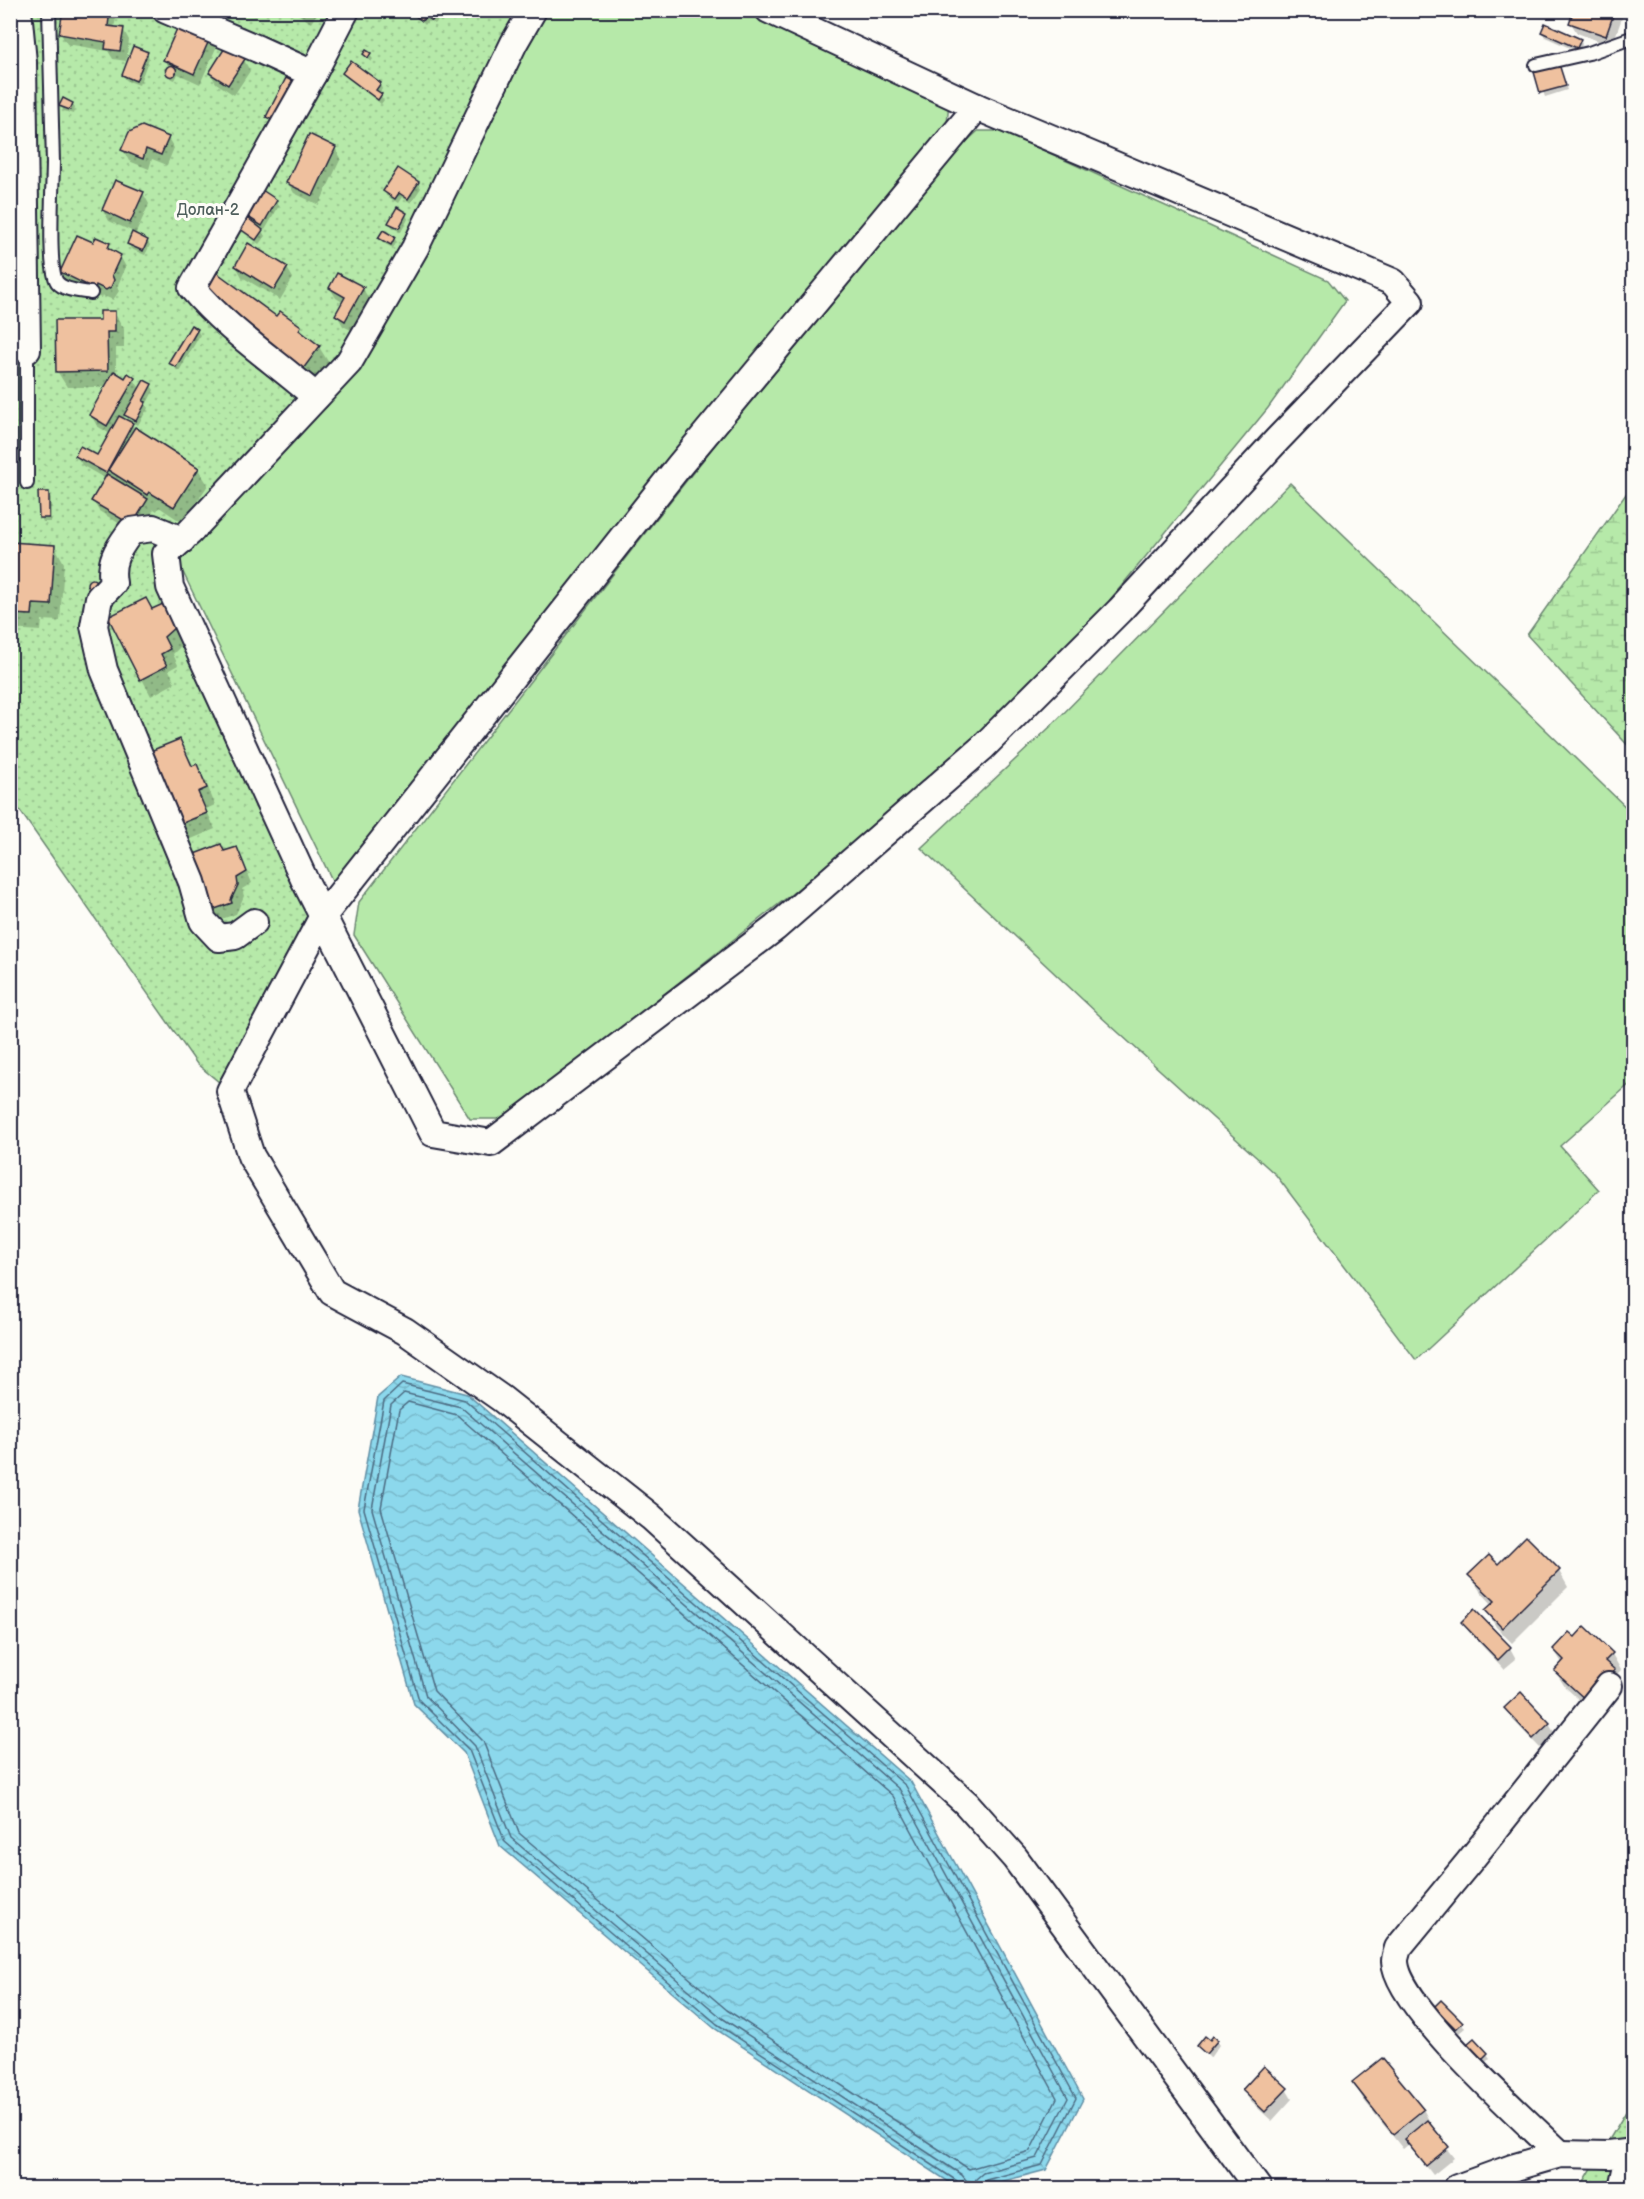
<svg xmlns="http://www.w3.org/2000/svg" width="1644" height="2199" font-family="'Balsamiq Sans',sans-serif">
  <style>
    .grass { fill: #b6e9a9; stroke: #6c8672; stroke-width: 1.5 }
    .wetland { fill: url(#wetland-marsh); stroke: #6c8672; stroke-width: 1.5 }
    .garden { fill: url(#garden-dots); stroke: #6c8672; stroke-width: 1.5 }
    .water { fill: url(#water-waves); stroke: #628fa5; stroke-width: 1.5 }
    .shadow { fill: #0003; fill-rule: evenodd }
    .lines { fill: none; stroke-linecap: round; stroke-linejoin: round }
    .shore { stroke: #4c6b82; stroke-width: 1.5 }
    .building { fill: #efc19f; stroke: #22223b; stroke-width: 1.5 }
    .service-casing { stroke: #22223b; stroke-width: 16 }
    .minor-casing { stroke: #22223b; stroke-width: 30 }
    .service { stroke: #fdfcf7; stroke-width: 12 }
    .minor { stroke: #fdfcf7; stroke-width: 26 }
    .labels { text-anchor: middle; stroke-width: 6; stroke-linejoin: round; paint-order: stroke }
    .park-label { font-size: 16px; fill: #4e5e5c; stroke: #fdfcf7 }
  </style>
  <defs>
    <pattern id="wetland-marsh" width="20" height="14" patternUnits="userSpaceOnUse" patternTransform="scale(1.5)"><rect width="20" height="14" fill="#b6e9a9"/><path d="M1 5h8M5 5V1M11 12h8M15 12V8" fill="none" stroke="#9cc892"/></pattern>
    <pattern id="garden-dots" width="8" height="8" patternUnits="userSpaceOnUse" patternTransform="scale(1.5)"><rect width="8" height="8" fill="#b6e9a9"/><path d="M2 2h.1M6 6h.1" fill="none" stroke="#9cc892" stroke-width="1.8" stroke-linecap="round"/></pattern>
    <pattern id="water-waves" width="16" height="10" patternUnits="userSpaceOnUse" patternTransform="scale(1.5)"><rect width="16" height="10" fill="#8cd8ec"/><path d="M0 5q4-4 8 0t8 0" fill="none" stroke="#78b9cb"/></pattern>
  </defs>
  <rect width="100%" height="100%" fill="#fdfcf7"/>
  <filter id="ink" filterUnits="userSpaceOnUse"><feTurbulence type="fractalNoise" baseFrequency=".0167" numOctaves="2"/><feDisplacementMap in="SourceGraphic" scale="12" xChannelSelector="R" yChannelSelector="G"/><feConvolveMatrix kernelMatrix="1 2 1 2 8 2 1 2 1" color-interpolation-filters="sRGB"/></filter>
  <g filter="url(#ink)">
    <!-- grass -->
    <g class="grass">
      <polygon points="542,11 751,11 949,100 947,125 334,884 179,564 183,547"/>
      <polygon points="978,131 1001,131 1328,280 1345,301 1268,408 1086,629 944,771 789,896 505,1119 470,1119 354,935 359,902 634,547 844,282 943,163"/>
      <polygon points="1290,483 1633,814 1633,1081 1560,1146 1599,1190 1416,1360 1276,1175 1099,1015 921,848 1050,727"/>
    </g>
    <!-- wetland -->
    <polygon class="wetland" points="1633,484 1633,751 1527,635"/>
    <!-- garden -->
    <g class="garden">
      <polygon points="10,11 533,11 349,362 166,555 323,916 230,1091 197,1064 11,798"/>
      <polygon points="1633,2100 1633,2188 1580,2188"/>
    </g>
    <!-- water -->
    <polygon class="water" points="401,1377 467,1394 911,1782 1083,2099 1046,2170 977,2188 958,2188 714,2028 500,1846 464,1753 414,1704 358,1509 378,1397"/>
    <!-- shadow -->
    <g class="shadow">
      <polygon points="64,10 115,10 117,13 114,28 123,29 129,40 126,61 113,59 108,51 67,44 61,34"/>
      <polygon points="292,10 319,10 311,23"/>
      <polygon points="320,10 345,10 339,22"/>
      <polygon points="410,10 431,10 439,19 435,24 429,20 425,25"/>
      <polygon points="1575,10 1620,10 1623,15 1612,46 1577,33 1571,23"/>
      <polygon points="1542,32 1580,40 1582,44 1579,52 1545,37"/>
      <polygon points="210,37 216,48 200,84 178,74 175,80 170,78 167,73 169,67 165,60"/>
      <polygon points="226,48 244,60 250,71 234,95 216,83 210,73"/>
      <polygon points="367,52 373,59 371,62 364,55"/>
      <polygon points="147,53 149,58 139,85 126,80 123,75"/>
      <polygon points="1559,66 1567,90 1545,97 1536,73"/>
      <polygon points="344,73 380,84 382,89 379,94 384,100 381,104 347,78"/>
      <polygon points="72,104 75,108 73,114 64,111 61,106"/>
      <polygon points="168,138 174,148 167,165 152,159 149,169 129,161 123,150"/>
      <polygon points="335,148 341,158 319,205 294,193 288,183"/>
      <polygon points="10,153 15,162 20,190 10,191"/>
      <polygon points="418,183 421,188 411,203 402,197 398,203 387,196 384,191"/>
      <polygon points="143,193 149,204 136,233 109,221 103,210"/>
      <polygon points="276,201 279,206 265,230 259,226 265,236 259,244 240,230 238,226 254,225 249,216"/>
      <polygon points="406,214 408,219 401,232 393,228 390,223"/>
      <polygon points="380,238 394,238 397,242 393,248 383,243"/>
      <polygon points="10,241 19,296 10,297"/>
      <polygon points="147,241 150,245 145,255 131,249 129,244"/>
      <polygon points="94,244 109,245 114,253 120,256 126,267 117,287 119,291 113,300 102,295 101,298 67,283 61,272"/>
      <polygon points="236,266 287,268 293,278 280,300 242,277"/>
      <polygon points="216,274 276,318 300,327 306,337 319,347 329,363 313,384"/>
      <polygon points="330,288 363,289 369,299 351,330 343,326 337,315 344,303 336,298"/>
      <path d="M114,312L124,329V348H116V374L126,380L134,379L140,389L144,382L151,386L154,390L146,405L148,408L138,425L130,420L134,428L198,469L208,485L183,523L159,507L157,511L154,509L138,535L99,511L93,501L106,479L83,466L76,456L97,457L110,434L97,426L91,415L107,387H67L57,371L102,322ZM126,414L131,424L123,419Z"/>
      <polygon points="197,330 200,335 179,371 170,363"/>
      <polygon points="10,369 15,377 15,404 10,404"/>
      <polygon points="48,493 51,498 51,522 43,522 41,518"/>
      <polygon points="10,544 55,547 64,563 60,621 42,620 41,631 10,629"/>
      <polygon points="91,581 96,583 99,588 92,593 88,584"/>
      <polygon points="152,611 172,622 183,644 173,654 178,665 169,670 175,683 151,696 110,618"/>
      <polygon points="180,741 194,767 197,766 206,782 215,805 206,809 215,829 189,840 180,824"/>
      <polygon points="237,848 252,883 242,889 244,896 236,914 216,921 210,910 225,853"/>
      <polygon points="1526,1538 1559,1571 1568,1587 1512,1643 1496,1627 1487,1611 1493,1605 1480,1591 1470,1575 1498,1566"/>
      <polygon points="1462,1622 1510,1648 1516,1659 1504,1669 1469,1632"/>
      <polygon points="1575,1640 1612,1654 1621,1670 1616,1675 1624,1687 1597,1716 1565,1687 1555,1671 1562,1663 1554,1650"/>
      <polygon points="1506,1708 1549,1724 1555,1734 1540,1748 1512,1719"/>
      <polygon points="1441,2002 1462,2023 1465,2028 1459,2033 1438,2012 1436,2007"/>
      <polygon points="1216,2041 1219,2045 1210,2058 1199,2047"/>
      <polygon points="1469,2044 1487,2054 1490,2058 1485,2063"/>
      <polygon points="1354,2083 1423,2109 1432,2126 1430,2127 1454,2158 1433,2175 1409,2144 1403,2149 1363,2099"/>
      <polygon points="1286,2089 1292,2099 1272,2121 1250,2101 1244,2090"/>
    </g>
    <g class="lines">
      <!-- shore -->
      <g class="shore">
        <polygon points="408,1402 457,1415 893,1796 1057,2098 1030,2151 969,2169 727,2010 519,1833 483,1741 434,1691 381,1508 399,1410"/>
        <polyline points="960,2188 957,2181 717,2024 505,1842 469,1750 419,1700 364,1509 384,1401 402,1384 465,1400 906,1786 1076,2098 1042,2165 986,2180 982,2184 981,2188"/>
        <polyline points="968,2188 966,2180 962,2175 722,2018 511,1838 475,1746 426,1696 372,1509 391,1405 404,1393 461,1407 900,1790 1068,2098 1037,2158 983,2173 976,2179 974,2188"/>
      </g>
    </g>
    <!-- building -->
    <g class="building">
      <polygon points="63,10 110,10 108,26 124,28 120,51 105,49 106,42 59,34"/>
      <polygon points="412,10 433,10 437,14 432,21 426,16 422,21 414,15 415,13"/>
      <polygon points="1574,10 1615,10 1606,36 1569,23"/>
      <polygon points="180,22 211,36 194,74 163,60"/>
      <polygon points="1545,23 1581,39 1577,48 1541,32"/>
      <polygon points="133,46 148,52 136,81 122,75"/>
      <polygon points="226,46 245,59 228,85 209,73"/>
      <polygon points="366,50 371,53 368,58 363,54"/>
      <polygon points="351,61 381,83 376,90 382,94 378,100 342,73"/>
      <polygon points="1559,64 1566,86 1540,93 1534,72"/>
      <circle cx="171" cy="71" r="5.5"/>
      <polygon points="286,78 296,83 276,122 266,117"/>
      <polygon points="63,98 73,103 70,110 59,106"/>
      <polygon points="142,126 169,137 161,155 146,149 143,159 121,150 129,132"/>
      <polygon points="309,134 336,147 313,196 286,183"/>
      <polygon points="398,168 419,182 408,199 399,193 395,199 383,191"/>
      <polygon points="115,180 144,192 130,223 102,210"/>
      <polygon points="259,188 277,200 262,226 248,217 245,209"/>
      <polygon points="397,207 407,213 399,228 388,223"/>
      <polygon points="244,215 263,230 256,240 236,226"/>
      <polygon points="383,230 395,237 391,245 378,238"/>
      <polygon points="132,232 148,240 143,251 127,244"/>
      <polygon points="77,235 93,242 96,237 110,243 108,248 121,255 112,275 114,280 111,287 106,290 96,285 95,289 60,272"/>
      <polygon points="12,239 15,255 10,255 10,240"/>
      <polygon points="248,243 288,267 274,290 235,266"/>
      <polygon points="216,272 276,316 280,311 301,326 299,330 320,346 303,369 221,310 203,289"/>
      <polygon points="337,273 364,287 345,321 335,315 345,297 329,288"/>
      <rect x="10" y="307" width="8" height="24"/>
      <polygon points="100,311 115,311 115,332 107,332 108,371 56,372 55,320 100,320"/>
      <polygon points="191,325 198,329 176,367 168,363"/>
      <polygon points="114,371 125,378 128,373 135,378 107,426 89,415"/>
      <polygon points="144,380 152,384 143,401 146,402 136,421 124,415"/>
      <polygon points="119,416 133,423 106,473 75,456 80,446 97,455"/>
      <polygon points="135,427 199,468 174,507 149,492 147,495 108,470"/>
      <polygon points="107,474 148,499 132,525 91,501"/>
      <polygon points="38,492 49,492 49,518 39,518"/>
      <polygon points="10,542 55,545 51,605 33,604 32,615 10,614"/>
      <circle cx="92" cy="584" r="5"/>
      <polygon points="146,598 152,609 163,604 175,627 164,637 170,649 161,654 167,666 140,680 108,617"/>
      <polygon points="180,739 192,766 197,764 207,788 198,792 207,813 178,825 148,752"/>
      <polygon points="221,844 224,851 237,847 247,872 237,878 238,885 231,900 232,903 209,911 189,856"/>
      <polygon points="1526,1536 1560,1570 1502,1628 1485,1610 1495,1601 1468,1575 1489,1555 1498,1564"/>
      <polygon points="1474,1609 1511,1647 1498,1660 1461,1622"/>
      <polygon points="1585,1626 1613,1653 1605,1661 1615,1670 1587,1701 1554,1671 1564,1660 1553,1649 1569,1632 1575,1637"/>
      <polygon points="1521,1692 1550,1723 1533,1739 1504,1708"/>
      <polygon points="1441,2000 1463,2022 1456,2029 1434,2007"/>
      <polygon points="1205,2036 1210,2040 1213,2036 1218,2040 1206,2054 1197,2046"/>
      <polygon points="1474,2038 1488,2053 1482,2059 1467,2044"/>
      <polygon points="1382,2058 1424,2109 1393,2134 1352,2082"/>
      <polygon points="1264,2066 1288,2088 1265,2112 1242,2090"/>
      <polygon points="1427,2120 1449,2147 1426,2166 1404,2139"/>
    </g>
    <g class="lines">
      <!-- service casing -->
      <g class="service-casing">
        <g id="service">
          <path d="M49,10C50,61 52,112 53,163C53,185 47,267 57,282C64,291 81,291 91,293"/>
          <polyline points="1536,65 1589,53 1634,37"/>
          <polyline points="27,350 27,483"/>
        </g>
      </g>
      <!-- minor casing -->
      <g class="minor-casing">
        <g id="minor">
          <polyline points="18,10 23,62 27,350"/>
          <polyline points="166,10 258,49 313,74"/>
          <polyline points="533,10 514,43 415,248 349,362 189,533 166,554 170,587 304,879 433,1133 491,1143 775,928 982,748 1120,610 1277,440 1410,302 1393,282 977,107 769,10"/>
          <polyline points="977,107 679,466 323,916 230,1091 251,1156 332,1292 405,1331 502,1399 651,1517 966,1803 1015,1858 1258,2188"/>
          <path d="M316,397C275,361 227,330 192,288L313,74L346,10"/>
          <path d="M182,540L153,528L131,531C118,549 109,560 113,583L99,598L94,626L104,670L192,882L203,921L219,938L235,936L254,922"/>
          <path d="M1560,2154C1525,2120 1396,2005 1395,1961C1395,1957 1397,1952 1398,1948L1469,1862L1609,1686"/>
          <polyline points="1457,2188 1512,2168 1560,2154 1609,2155 1634,2152"/>
          <polyline points="1622,2188 1630,2152"/>
        </g>
      </g>
      <!-- service -->
      <use href="#service" class="service"/>
      <!-- minor -->
      <use href="#minor" class="minor"/>
    </g>
  </g>
  <g class="labels">
    <!-- park labels -->
    <g class="park-label">
      <text x="208" y="215">Долан-2</text>
    </g>
  </g>
  <!-- margin -->
  <rect width="1644" height="2199" fill="none" stroke="#fdfcf7" stroke-width="36"/>
  <rect x="18" y="18" width="1608" height="2163" fill="none" stroke="#22223b" stroke-width="2" filter="url(#ink)"/>
</svg>
